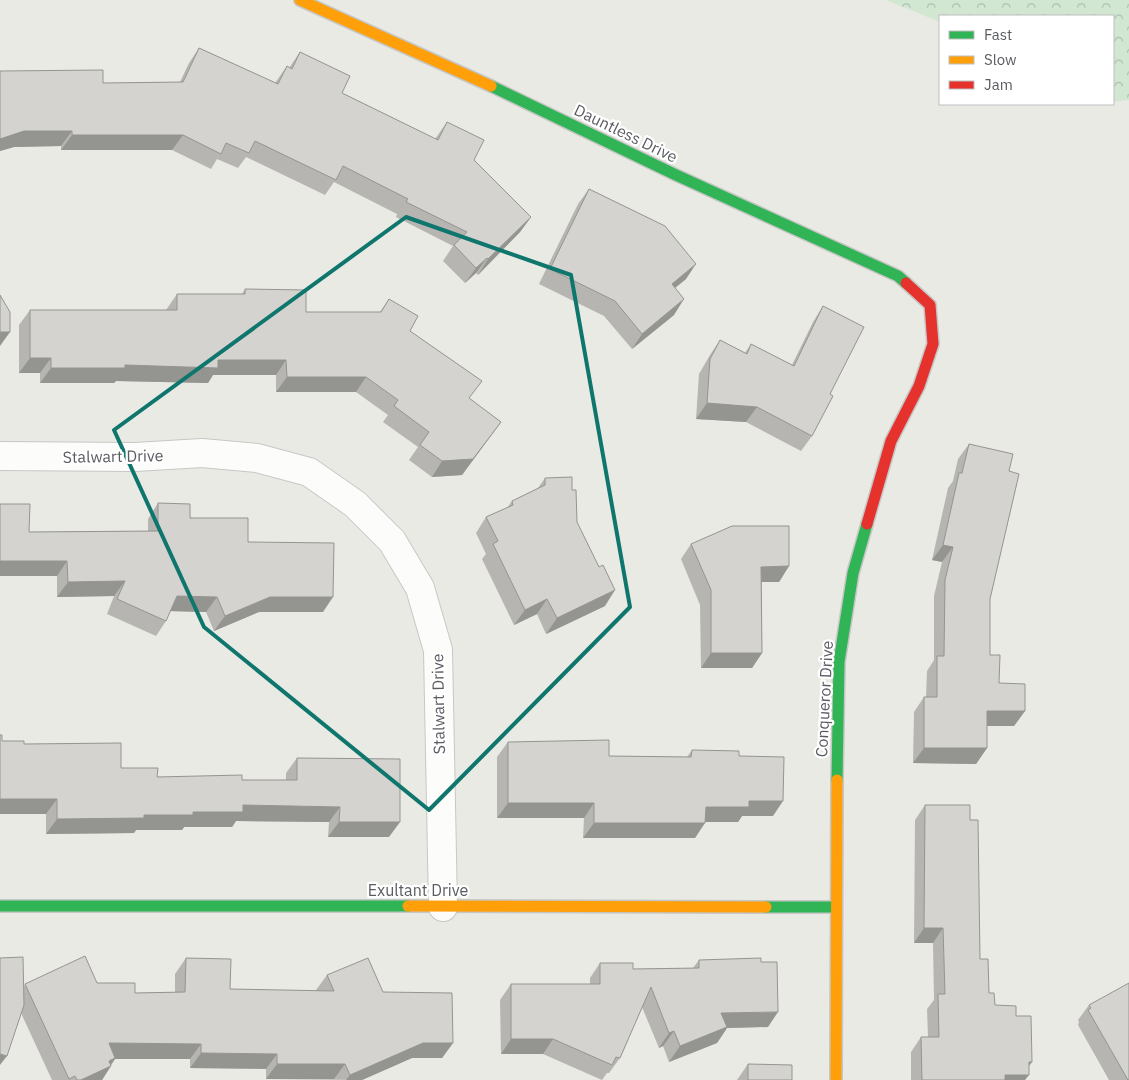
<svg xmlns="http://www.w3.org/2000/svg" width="1129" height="1080" font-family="'IBM Plex Sans',sans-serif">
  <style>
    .forest { fill: url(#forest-crowns) }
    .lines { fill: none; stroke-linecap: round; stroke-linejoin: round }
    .street-casing { stroke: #c7c8c6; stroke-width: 30 }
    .fast-casing { stroke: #c5c6c5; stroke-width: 14 }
    .slow-casing { stroke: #c5c6c5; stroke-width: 14 }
    .jam-casing { stroke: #c5c6c5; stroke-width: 14 }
    .street { stroke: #fcfcfb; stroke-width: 28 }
    .fast { stroke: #30b455; stroke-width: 11 }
    .slow { stroke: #ff9f0a; stroke-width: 11 }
    .jam { stroke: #e5322d; stroke-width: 11 }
    .wall { fill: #b6b5b2 }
    .shaded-wall { fill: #949491 }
    .building { fill: #d4d3cf; stroke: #949491 }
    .marked { fill: none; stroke: #0f766e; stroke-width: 4; stroke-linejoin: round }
    .labels { text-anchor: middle; stroke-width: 4.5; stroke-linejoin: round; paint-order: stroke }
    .street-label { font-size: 16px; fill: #5a5c62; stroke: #fff }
  </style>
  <defs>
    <pattern id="forest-crowns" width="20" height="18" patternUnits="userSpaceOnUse" patternTransform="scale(1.25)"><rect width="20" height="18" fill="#d1e7d2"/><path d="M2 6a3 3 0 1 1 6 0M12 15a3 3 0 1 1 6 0" fill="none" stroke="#adbeae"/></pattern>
  </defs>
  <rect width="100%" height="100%" fill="#eaeae4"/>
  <!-- forest -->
  <polygon class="forest" points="886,0 1129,0 1129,100 1113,102 1113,16 940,16 940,22"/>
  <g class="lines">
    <!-- street casing -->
    <g class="street-casing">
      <polyline id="street" points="0,456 135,457 202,453 257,458 309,472 355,504 392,541 420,588 438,650 443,907"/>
    </g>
    <!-- fast casing -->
    <g class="fast-casing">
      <g id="fast">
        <polyline points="491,86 676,175 898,276 906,283"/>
        <polyline points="837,780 839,662 853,573 867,524"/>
        <polyline points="0,906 408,906"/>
        <polyline points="766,907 835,907"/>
      </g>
    </g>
    <!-- slow casing -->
    <g class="slow-casing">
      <g id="slow">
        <polyline points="300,0 491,86"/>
        <polyline points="408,906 766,907"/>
        <polyline points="836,1080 837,780"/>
      </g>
    </g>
    <!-- jam casing -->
    <g class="jam-casing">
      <polyline id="jam" points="867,524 891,441 919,386 933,344 930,305 906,283"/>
    </g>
    <!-- street -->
    <use href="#street" class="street"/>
    <!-- fast -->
    <use href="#fast" class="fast"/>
    <!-- slow -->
    <use href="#slow" class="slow"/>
    <!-- jam -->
    <use href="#jam" class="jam"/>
  </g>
  <!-- wall -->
  <g class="wall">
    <polygon points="199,48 275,83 287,66 289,68 300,52 342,93 435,139 447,122 474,160 531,217 520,232 478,275 476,273 465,283 443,261 453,246 396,217 397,214 334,182 325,195 246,157 238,168 217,159 211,169 172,150 61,150 61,146 14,147 0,151 0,71 103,83 180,82 189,63"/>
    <polygon points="589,189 686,279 675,288 674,315 632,349 604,316 539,284 578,204"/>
    <polygon points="245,289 306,312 380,312 389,299 410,331 469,399 501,422 462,475 432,477 409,460 418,447 383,422 388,415 356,392 276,392 276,375 213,375 208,383 116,381 114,383 40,383 40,373 19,373 19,325 30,310 166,310 177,294 242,294"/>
    <polygon points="823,306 830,394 812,436 801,451 746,422 696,419 699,374 710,355 720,340 745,353 751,344 792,365 813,322"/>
    <polygon points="969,444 1009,471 990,599 990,655 999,683 1025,711 1014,726 987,726 987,748 976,764 913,763 914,712 924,697 926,697 927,671 934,660 934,596 942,562 932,560 948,488 953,481 958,459"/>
    <polygon points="545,478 572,490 577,522 605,606 546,634 537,614 514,625 482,559 486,554 476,533 486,517 507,508 512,501 538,488"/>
    <polygon points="158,503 248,542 323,612 259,612 214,631 206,612 170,611 166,621 156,636 107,614 114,596 57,597 57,576 29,532 148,531 148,519"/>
    <polygon points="691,544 789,566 779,582 762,582 762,653 752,668 701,668 700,605 681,559"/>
    <polygon points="2,741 24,744 157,777 242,780 286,780 286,773 297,758 389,837 328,837 329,822 236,821 232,827 184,827 182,830 136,830 134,833 46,834 46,814"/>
    <polygon points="508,742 609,756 687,757 692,750 739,756 773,816 742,816 738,822 705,822 695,838 583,838 584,818 497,818 497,757"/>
    <polygon points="925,805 970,820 980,959 989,993 995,1005 1016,1016 1029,1066 1025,1080 911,1080 911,1052 921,1037 928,1037 927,1009 934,1000 933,943 914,943 915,820"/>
    <polygon points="186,958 230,989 317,991 316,990 327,975 383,992 453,1043 442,1058 412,1058 362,1080 266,1079 266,1069 190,1068 190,1059 115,1059 102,1080 52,1080 21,1013 24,987 25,984 97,983 135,993 175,992 175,974"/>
    <polygon points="699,960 768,1027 727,1028 717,1043 669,1062 663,1046 659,1048 642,1007 620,1058 609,1073 607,1073 602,1080 543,1054 501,1054 500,1000 511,984 590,984 590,978 600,963 633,969 693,968"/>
    <polygon points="1089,1005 1129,1080 1109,1080 1078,1025 1079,1022 1078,1020"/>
    <polygon points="748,1064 792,1080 737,1080"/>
  </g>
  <!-- shaded-wall -->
  <g class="shaded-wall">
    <polygon points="24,131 72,131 61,146 14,147 0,151 0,139"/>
    <polygon points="72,135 183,135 172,150 61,150"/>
    <polygon points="531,217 520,232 478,275 488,259"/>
    <polygon points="487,258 476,273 465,283 476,268"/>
    <polygon points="696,264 686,279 661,299 672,284"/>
    <polygon points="684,299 674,315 632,349 642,334"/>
    <polygon points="0,332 10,332 0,346"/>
    <polygon points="30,358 51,358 40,373 19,373"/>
    <polygon points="218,360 286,360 276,375 213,375 208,383 116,381 114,383 40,383 51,368 125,365"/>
    <polygon points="287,377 366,377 356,392 276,392"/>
    <polygon points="707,403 757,407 746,422 696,419"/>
    <polygon points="501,422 462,475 432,477 442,461"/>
    <polygon points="943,545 953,547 942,562 932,560"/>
    <polygon points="0,561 67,561 57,576 0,576"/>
    <polygon points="789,566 779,582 751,582 761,567"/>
    <polygon points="125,581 114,596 57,597 68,582"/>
    <polygon points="615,590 605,606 546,634 557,618"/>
    <polygon points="177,596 217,597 206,612 166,611"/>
    <polygon points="270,597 333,597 323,612 259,612 214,631 225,616"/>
    <polygon points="547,599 537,614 514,625 525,610"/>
    <polygon points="711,653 762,653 752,668 701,668"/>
    <polygon points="987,711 1025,711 1014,726 977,726"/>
    <polygon points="924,748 987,748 976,764 913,763"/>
    <polygon points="0,799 57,799 46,814 0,814"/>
    <polygon points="749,801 783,801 773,816 742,816 738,822 695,822 706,807"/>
    <polygon points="508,803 594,803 584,818 497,818"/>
    <polygon points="243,805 340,807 329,822 236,821 232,827 184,827 182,830 136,830 134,833 46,834 57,819 193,812"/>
    <polygon points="339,822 400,822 389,837 328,837"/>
    <polygon points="594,823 705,823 695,838 583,838"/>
    <polygon points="924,928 943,928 933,943 914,943"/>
    <polygon points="778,1012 768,1027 727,1028 717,1043 669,1062 680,1046 721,1013"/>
    <polygon points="674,1031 663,1046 659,1048 669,1033"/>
    <polygon points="511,1039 553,1039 543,1054 501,1054"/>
    <polygon points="109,1043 201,1044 190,1059 115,1059 109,1067 111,1066 102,1080 81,1080"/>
    <polygon points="423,1043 453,1043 442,1058 412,1058 362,1080 346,1080 350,1075"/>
    <polygon points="201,1053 277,1054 266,1069 190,1068"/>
    <polygon points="0,1054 7,1056 0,1065"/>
    <polygon points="1029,1062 1032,1062 1022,1075 1029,1075 1025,1080 1001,1080 1005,1075"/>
    <polygon points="277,1064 345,1064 334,1079 266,1079"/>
  </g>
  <!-- building -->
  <g class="building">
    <polygon points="199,48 278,84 287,66 292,69 300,52 350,76 342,93 438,140 447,122 484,140 474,160 531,217 488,259 487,258 476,268 454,245 467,232 406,202 408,199 343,166 336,180 255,141 249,153 226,143 221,154 183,135 72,135 72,131 24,131 0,139 0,71 103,70 103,83 183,82"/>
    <polygon points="589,189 665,226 696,264 672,284 684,299 642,334 615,301 550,269"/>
    <polygon points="245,289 306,290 306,312 381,312 389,299 418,316 410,331 482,381 469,398 501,422 473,459 442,461 420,445 429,432 394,406 398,400 366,377 287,377 286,360 218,360 218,368 125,365 125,368 51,368 51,358 30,358 30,310 177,310 177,294 245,294"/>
    <polygon points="0,295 10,312 10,332 0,332"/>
    <polygon points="823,306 864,327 830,394 833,396 812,436 757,407 707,403 710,359 720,340 747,354 751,344 794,366"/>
    <polygon points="969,444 1013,454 1009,471 1019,474 990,599 990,655 1000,655 999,683 1025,684 1025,711 987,711 987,748 924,748 924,697 937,697 937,656 944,656 945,580 953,547 943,545 959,473 962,473"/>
    <polygon points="572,477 572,490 576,490 577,522 599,567 603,565 615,590 557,618 547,599 525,610 493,544 498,541 486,517 513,505 512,501 545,485 545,478"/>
    <polygon points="158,503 190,504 190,518 248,518 248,542 334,543 333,597 270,597 225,616 217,597 177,596 166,621 117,599 125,581 68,582 67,561 0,561 0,504 30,504 29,532 158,531"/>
    <polygon points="732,526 789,526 789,566 761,567 762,653 711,653 711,590 691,544"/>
    <polygon points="0,735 2,735 2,741 24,741 24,744 121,743 121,768 158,768 157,777 242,775 242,780 297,780 297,758 400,759 400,822 339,822 340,807 243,805 243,812 193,812 193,815 144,815 144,818 57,819 57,799 0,799"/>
    <polygon points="609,740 609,756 691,757 692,750 739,751 739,756 784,757 783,801 749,801 749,807 706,807 705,823 594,823 594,803 508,803 508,742"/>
    <polygon points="925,805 970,805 970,820 978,820 980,959 988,959 989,993 994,993 995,1005 1016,1006 1016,1016 1031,1016 1032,1062 1029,1062 1029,1075 1005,1075 1005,1080 922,1080 921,1037 939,1037 938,994 945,994 943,928 924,928"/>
    <polygon points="85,956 97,983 135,983 135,993 185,992 186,958 231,959 230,989 334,991 327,975 368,958 383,992 452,993 453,1043 423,1043 350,1075 345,1064 277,1064 277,1054 201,1053 201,1044 109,1043 115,1058 109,1061 111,1066 81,1080 77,1080 75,1076 69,1079 25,984"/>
    <polygon points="23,957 24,1005 7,1056 0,1054 0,958"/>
    <polygon points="761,958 761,962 777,962 778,1012 721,1013 727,1027 680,1046 674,1031 669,1033 651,987 620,1058 616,1057 612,1065 553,1039 511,1039 511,984 600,984 600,963 633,963 633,969 699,968 699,960"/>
    <polygon points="1129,983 1129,1080 1128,1080 1088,1010 1091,1008 1089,1005"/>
    <polygon points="748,1064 792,1065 792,1080 748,1080"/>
  </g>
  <!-- marked area -->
  <path class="marked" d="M406,217L571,275L630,607L429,810L204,627L114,430Z"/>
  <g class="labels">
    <!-- street labels -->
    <g class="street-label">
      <text transform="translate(626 133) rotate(26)" y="6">Dauntless Drive</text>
      <text transform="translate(113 456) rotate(-1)" y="6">Stalwart Drive</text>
      <text transform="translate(824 699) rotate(-87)" y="6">Conqueror Drive</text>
      <text transform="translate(438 704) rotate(-91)" y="6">Stalwart Drive</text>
      <text x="418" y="896">Exultant Drive</text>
    </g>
  </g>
  <!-- legend -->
  <rect x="939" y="15" width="175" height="90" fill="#ffffff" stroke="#bdbec0"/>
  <rect x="949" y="31" width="25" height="8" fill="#30b455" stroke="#bdbec0"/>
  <text x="984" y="40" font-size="15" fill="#5a5c62">Fast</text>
  <rect x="949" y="56" width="25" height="8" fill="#ff9f0a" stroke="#bdbec0"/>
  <text x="984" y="65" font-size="15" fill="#5a5c62">Slow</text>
  <rect x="949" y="81" width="25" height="8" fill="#e5322d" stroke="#bdbec0"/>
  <text x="984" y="90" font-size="15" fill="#5a5c62">Jam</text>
</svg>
